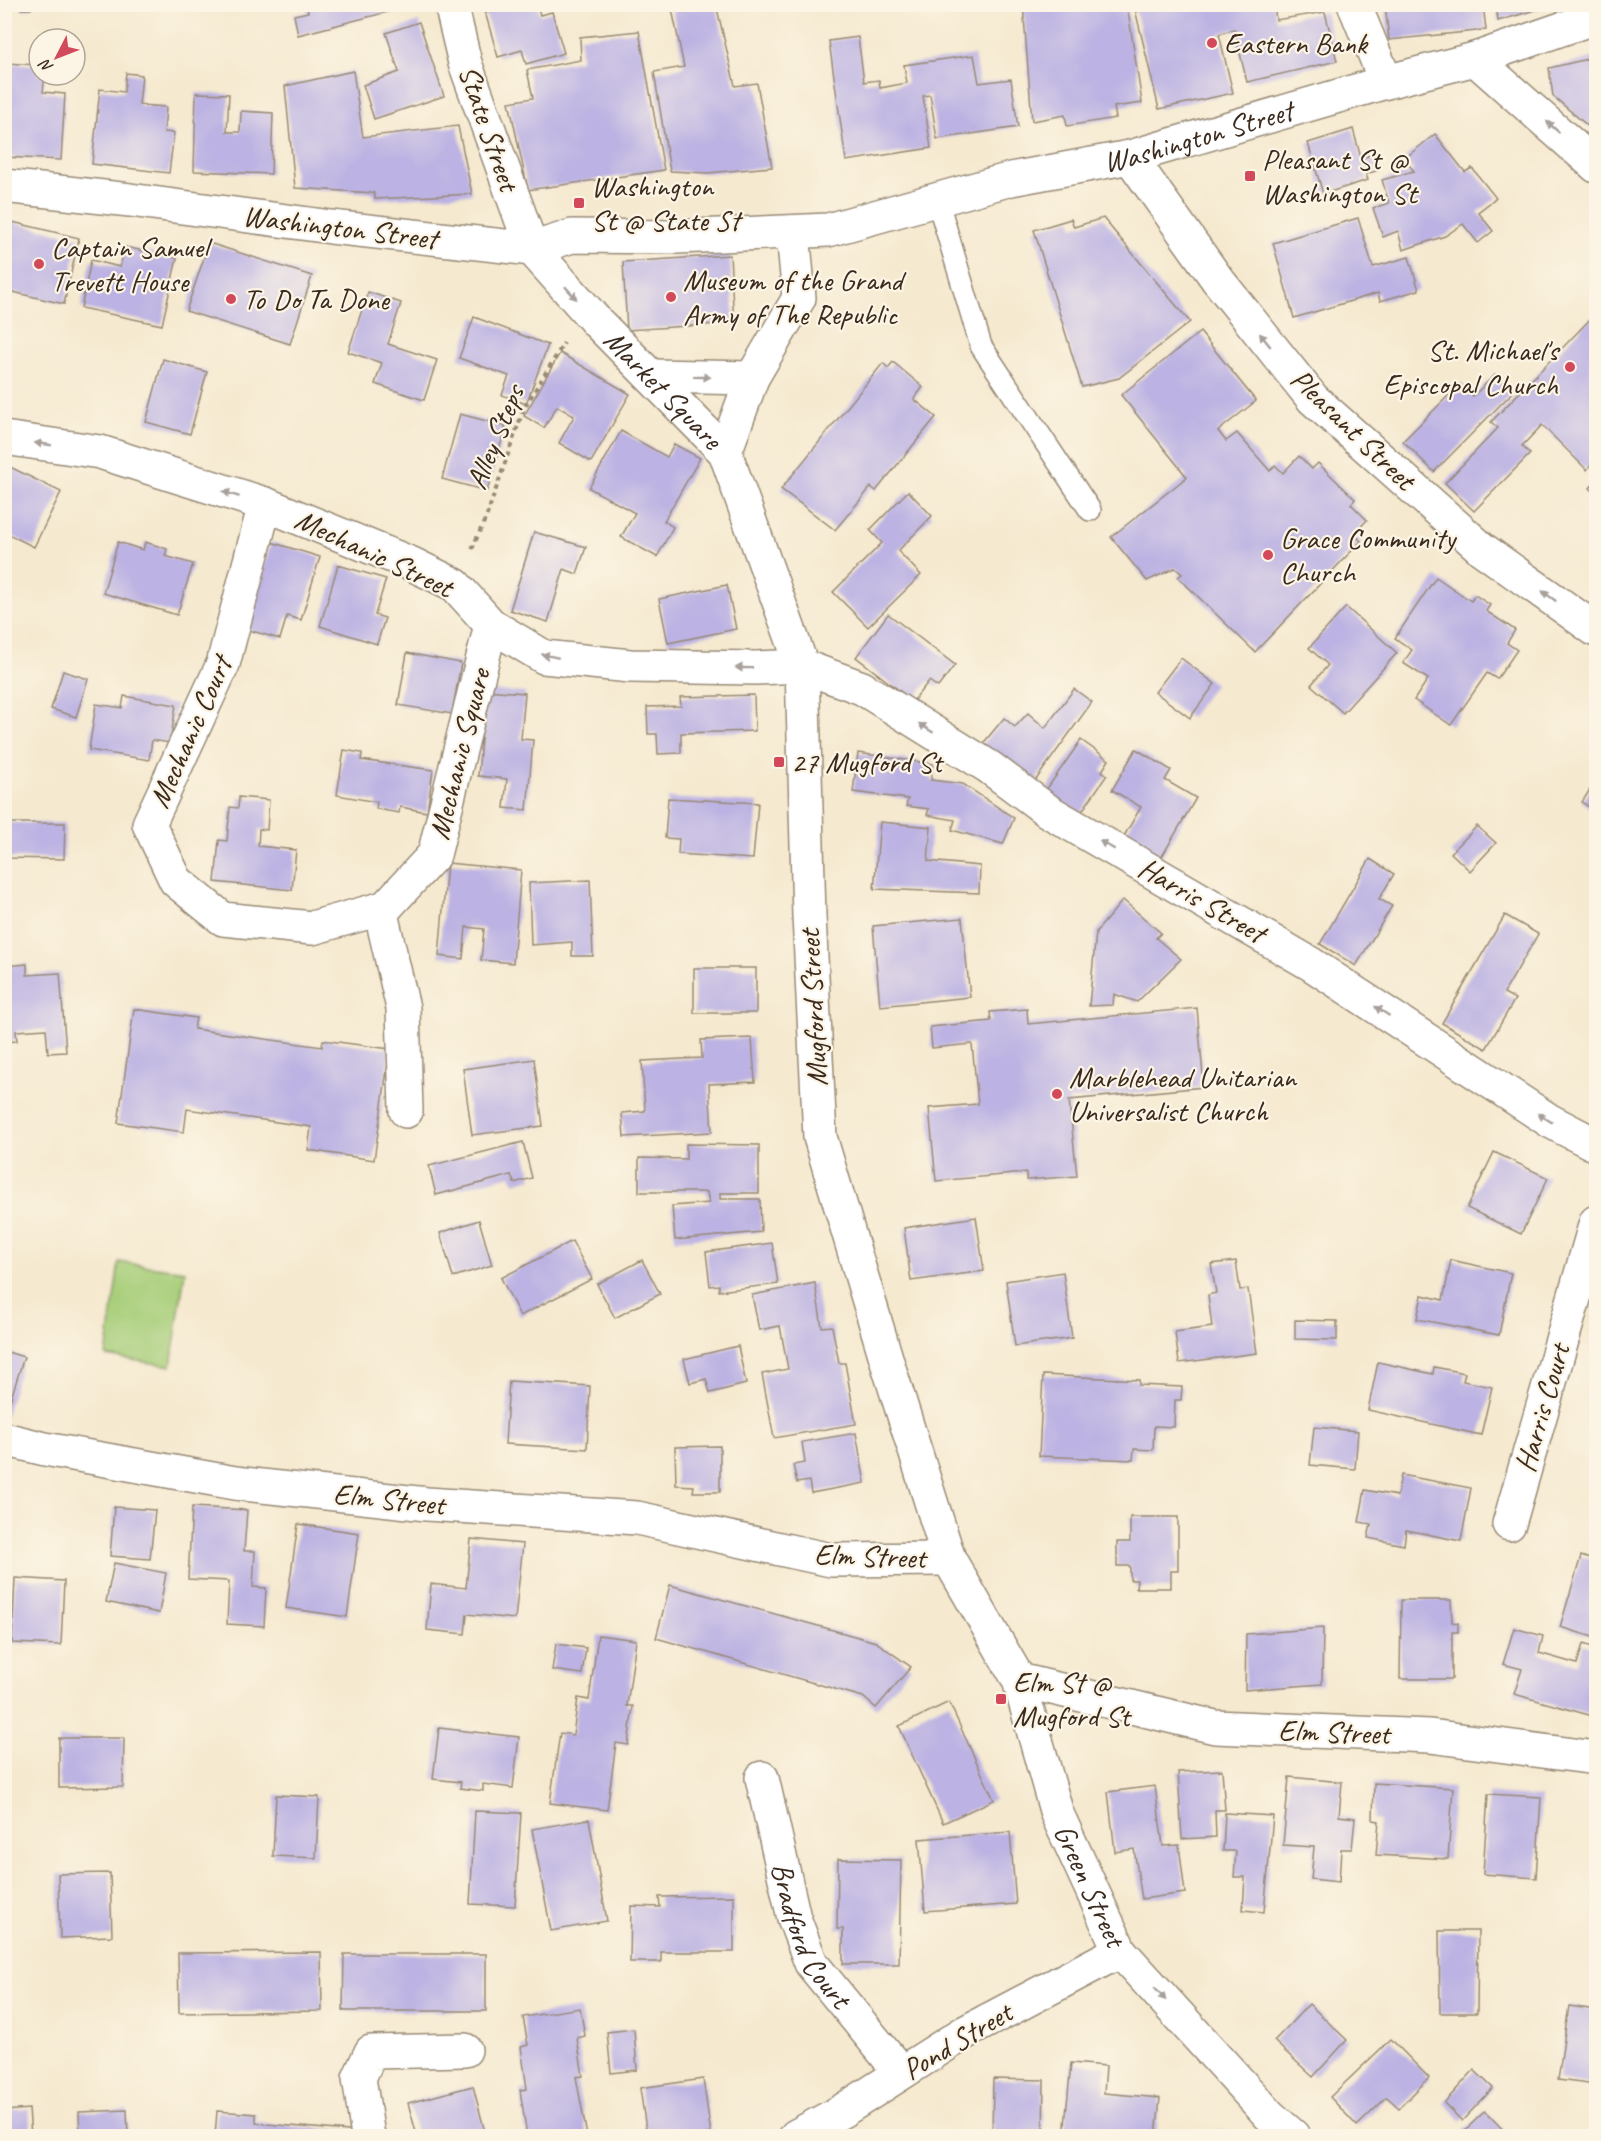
<svg xmlns="http://www.w3.org/2000/svg" width="1601" height="2141" font-family="Caveat,sans-serif">
  <style>
    .green { fill: #a6cd78; stroke: #707c4b; stroke-width: 1.5 }
    .building { fill: #bcb2e3 }
    .lines { fill: none; stroke-linecap: round; stroke-linejoin: round }
    .lane-casing { stroke: #988a76; stroke-width: 24 }
    .street-casing { stroke: #988a76; stroke-width: 36 }
    .secondary-casing { stroke: #988a76; stroke-width: 36 }
    .path { stroke: #988a76; stroke-width: 4; stroke-dasharray: 4.5 4.5; stroke-linecap: butt }
    .lane { stroke: #fff; stroke-width: 21 }
    .street { stroke: #fff; stroke-width: 33 }
    .secondary { stroke: #fff; stroke-width: 33 }
    .oneway { fill: #a79f9a }
    .poi-dot { fill: #d1495b; stroke: #fcf5e5; stroke-width: 2 }
    .labels { text-anchor: middle; stroke-width: 4.5; stroke-linejoin: round; paint-order: stroke }
    .poi-label { font-size: 30px; fill: #3b2a1e; stroke: #fcf5e5; text-anchor: start }
    .street-label { font-size: 30px; fill: #3b2a1e; stroke: #fcf5e5 }
  </style>
  <rect width="100%" height="100%" fill="#fcf5e5"/>
  <filter id="ink" filterUnits="userSpaceOnUse"><feTurbulence type="fractalNoise" baseFrequency=".0167" numOctaves="2"/><feDisplacementMap in="SourceGraphic" scale="12" xChannelSelector="R" yChannelSelector="G"/><feConvolveMatrix kernelMatrix="1 2 1 2 8 2 1 2 1" color-interpolation-filters="sRGB"/></filter>
  <filter id="wash" filterUnits="userSpaceOnUse"><feTurbulence type="fractalNoise" baseFrequency=".008" numOctaves="4" result="noise"/><feDisplacementMap in="SourceGraphic" scale="24" xChannelSelector="R" yChannelSelector="G"/><feGaussianBlur stdDeviation="1.35" result="paint"/><feColorMatrix in="noise" values="0 0 0 0 0 0 0 0 0 0 0 0 0 0 0 0 0 1.4 0 .05"/><feComposite in="paint" operator="in"/></filter>
  <g filter="url(#wash)">
    <rect width="100%" height="100%" fill="#f5e9cf"/>
    <!-- green -->
    <polygon class="green" points="119,1262 185,1271 171,1366 106,1356"/>
    <g id="blocks">
      <!-- building -->
      <g class="building">
        <rect x="21" y="4" width="10" height="5"/>
        <polygon points="306,4 415,4 415,5 298,35 294,15 308,12"/>
        <polygon points="512,4 537,4 540,15 552,12 564,53 526,64 522,50 498,57 485,12"/>
        <polygon points="671,4 716,4 735,86 757,83 772,167 708,173 670,171 654,72 684,67"/>
        <polygon points="1023,4 1127,4 1142,103 1114,107 1116,118 1067,126 1065,115 1032,121"/>
        <polygon points="1274,4 1276,20 1325,12 1337,61 1247,82 1234,29 1219,34 1233,93 1159,109 1134,5"/>
        <polygon points="1385,4 1483,4 1486,30 1389,40"/>
        <polygon points="1496,4 1552,4 1552,5 1498,21"/>
        <polygon points="419,22 444,96 374,119 363,85 399,72 386,33"/>
        <polygon points="639,31 664,170 528,190 509,102 533,98 527,70 581,60 580,37"/>
        <polygon points="858,37 864,82 879,80 880,88 907,83 904,65 974,55 979,83 1011,79 1018,127 937,139 930,95 923,96 931,148 846,161 829,41"/>
        <polygon points="1596,57 1596,133 1553,96 1549,68"/>
        <polygon points="4,63 39,65 39,75 45,75 43,92 65,94 61,160 4,157"/>
        <polygon points="353,71 363,137 458,126 472,194 375,199 374,193 295,188 285,86"/>
        <polygon points="126,73 142,75 139,105 166,107 164,132 174,133 169,173 92,164 100,89 124,92"/>
        <polygon points="196,93 229,94 227,132 240,132 241,111 273,113 271,174 194,171"/>
        <polygon points="1353,129 1361,158 1374,154 1379,170 1366,174 1368,180 1323,194 1308,143"/>
        <polygon points="1435,134 1465,172 1472,168 1496,198 1478,212 1493,231 1478,243 1463,224 1445,236 1403,250 1398,231 1383,237 1373,208 1389,203 1382,180 1414,171 1404,159"/>
        <polygon points="1103,218 1190,322 1119,378 1082,387 1034,230 1071,219 1074,227"/>
        <polygon points="1358,218 1373,267 1409,257 1419,290 1380,301 1378,293 1294,318 1273,243"/>
        <polygon points="4,220 79,238 64,304 4,290"/>
        <polygon points="209,243 312,276 290,344 186,311"/>
        <polygon points="125,247 177,258 162,325 81,308 91,260 120,267"/>
        <polygon points="730,255 734,323 627,330 623,262"/>
        <polygon points="368,292 401,303 388,344 437,360 424,400 375,384 382,363 348,352"/>
        <polygon points="1596,313 1596,459 1587,470 1542,425 1522,446 1530,454 1474,511 1445,483 1498,428 1491,422"/>
        <polygon points="474,317 548,345 526,404 502,395 509,376 459,358"/>
        <polygon points="1200,332 1256,401 1218,431 1226,441 1237,433 1270,471 1275,465 1283,473 1299,456 1312,469 1318,463 1355,499 1351,504 1367,520 1354,534 1361,541 1255,652 1178,577 1182,574 1175,568 1147,581 1111,537 1187,477 1121,395"/>
        <polygon points="560,353 630,394 591,462 559,443 574,416 557,406 544,428 524,416"/>
        <polygon points="163,359 207,372 190,434 146,422"/>
        <polygon points="893,362 923,387 914,399 936,417 876,491 871,487 835,530 781,489 883,363 888,368"/>
        <polygon points="1495,375 1513,392 1434,472 1403,441 1460,384 1473,396"/>
        <polygon points="460,414 506,426 487,491 442,479"/>
        <polygon points="621,431 667,457 674,444 700,458 664,521 673,527 657,557 621,537 635,513 589,488"/>
        <polygon points="4,464 61,492 34,547 4,532"/>
        <polygon points="1596,481 1596,494 1590,488"/>
        <polygon points="908,491 932,516 898,551 921,575 868,627 833,592 882,543 870,530"/>
        <polygon points="534,532 586,547 577,574 564,569 548,622 510,610"/>
        <polygon points="118,542 143,550 145,542 167,549 165,556 193,564 177,615 103,593"/>
        <polygon points="271,542 320,557 301,620 287,616 280,639 245,629"/>
        <polygon points="338,565 386,579 375,615 385,618 377,644 320,626"/>
        <polygon points="1436,577 1471,601 1475,595 1490,605 1486,611 1515,630 1507,643 1517,650 1497,679 1487,673 1451,725 1414,700 1428,679 1403,663 1412,650 1395,638"/>
        <polygon points="727,585 736,629 668,643 659,599"/>
        <polygon points="1346,607 1397,653 1343,713 1311,685 1328,665 1309,648"/>
        <polygon points="888,614 955,665 938,687 929,681 913,701 856,657"/>
        <polygon points="407,653 461,663 452,714 398,705"/>
        <polygon points="1181,658 1215,684 1190,718 1155,692"/>
        <polygon points="63,671 88,679 76,717 51,709"/>
        <polygon points="1074,689 1092,702 1030,788 981,746 1004,718 1015,727 1028,713 1045,728"/>
        <polygon points="485,690 525,693 521,739 533,740 527,810 504,808 507,779 478,776"/>
        <polygon points="754,695 755,731 681,733 681,753 658,754 657,734 648,734 647,707 681,706 680,697"/>
        <polygon points="124,696 176,705 170,743 152,740 149,760 89,750 96,704 122,708"/>
        <polygon points="1081,740 1109,760 1102,771 1107,775 1078,817 1044,793"/>
        <polygon points="1136,749 1171,770 1165,780 1196,798 1157,865 1120,843 1141,807 1112,790"/>
        <polygon points="344,750 362,753 361,760 433,770 427,812 400,807 399,813 376,809 377,802 337,795"/>
        <polygon points="858,753 933,764 931,780 963,784 1014,818 1003,844 952,830 955,820 927,815 929,809 906,806 908,799 853,792"/>
        <polygon points="1596,780 1596,812 1582,802"/>
        <polygon points="239,797 269,800 267,830 259,829 258,846 296,850 292,890 215,882 219,840 227,841 230,807 238,808"/>
        <polygon points="668,798 758,803 753,859 678,854 679,839 665,838"/>
        <polygon points="880,822 931,827 928,861 980,866 979,893 874,889"/>
        <polygon points="4,823 65,823 64,859 4,858"/>
        <polygon points="1477,826 1496,843 1470,871 1451,853"/>
        <polygon points="1370,859 1394,874 1379,899 1392,906 1356,966 1320,944"/>
        <polygon points="447,863 521,870 513,963 481,960 484,929 466,927 463,959 439,956"/>
        <polygon points="590,880 593,956 572,956 572,942 531,945 529,883"/>
        <polygon points="1123,900 1161,933 1156,938 1181,959 1137,1002 1114,994 1113,1005 1089,1006 1096,932"/>
        <polygon points="1505,915 1538,934 1504,993 1515,999 1486,1049 1442,1023"/>
        <polygon points="962,918 970,997 880,1006 873,926"/>
        <polygon points="27,964 27,975 60,973 66,1052 48,1053 46,1029 16,1031 17,1041 4,1042 4,966"/>
        <rect x="694" y="968" width="62" height="45"/>
        <polygon points="1197,1008 1204,1087 1069,1100 1077,1176 1027,1180 1026,1173 936,1181 929,1108 978,1104 972,1044 932,1048 930,1027 991,1021 990,1012 1027,1009 1028,1024"/>
        <polygon points="134,1009 196,1018 194,1029 322,1047 323,1040 390,1049 374,1160 308,1150 311,1127 187,1109 184,1132 118,1123"/>
        <polygon points="752,1038 755,1082 709,1084 712,1132 624,1137 622,1113 645,1111 642,1061 702,1058 701,1040"/>
        <polygon points="534,1059 543,1126 472,1135 463,1069"/>
        <polygon points="523,1142 532,1178 514,1183 511,1175 436,1195 429,1166"/>
        <polygon points="686,1144 759,1145 759,1193 720,1193 720,1199 760,1199 761,1232 675,1240 672,1206 709,1203 707,1192 639,1192 639,1158 686,1159"/>
        <polygon points="1494,1152 1548,1178 1521,1234 1467,1208"/>
        <polygon points="976,1217 984,1271 911,1281 904,1228"/>
        <polygon points="479,1220 492,1265 453,1277 440,1233"/>
        <polygon points="572,1241 592,1279 520,1316 501,1278"/>
        <polygon points="772,1243 778,1284 719,1291 719,1285 710,1286 706,1252"/>
        <polygon points="642,1260 660,1294 615,1318 597,1284"/>
        <polygon points="1451,1260 1511,1273 1499,1335 1417,1319 1422,1295 1443,1300"/>
        <polygon points="1236,1261 1240,1290 1248,1289 1257,1353 1179,1363 1175,1332 1212,1327 1208,1295 1216,1293 1211,1264"/>
        <polygon points="1063,1272 1072,1338 1015,1346 1006,1281"/>
        <polygon points="815,1283 822,1327 832,1326 839,1363 845,1363 856,1424 774,1438 762,1374 788,1369 780,1326 759,1330 752,1295"/>
        <polygon points="1295,1320 1337,1321 1337,1340 1295,1339"/>
        <polygon points="738,1346 746,1384 710,1393 706,1379 690,1383 684,1359"/>
        <polygon points="4,1351 24,1357 5,1417 4,1416"/>
        <polygon points="1378,1362 1433,1374 1434,1367 1465,1373 1463,1381 1492,1387 1481,1435 1368,1410"/>
        <polygon points="1043,1375 1139,1380 1139,1385 1182,1387 1181,1400 1175,1400 1174,1427 1154,1426 1153,1450 1134,1449 1133,1460 1039,1456"/>
        <polygon points="509,1381 590,1386 587,1449 505,1444"/>
        <polygon points="1314,1427 1358,1431 1355,1469 1310,1465"/>
        <polygon points="856,1433 865,1483 811,1493 809,1481 797,1483 793,1465 805,1463 802,1442"/>
        <polygon points="720,1446 720,1492 693,1492 694,1486 676,1485 675,1447"/>
        <polygon points="1401,1475 1471,1488 1461,1541 1406,1530 1404,1545 1368,1538 1371,1524 1359,1522 1365,1490 1397,1496"/>
        <polygon points="114,1507 155,1510 150,1559 110,1556"/>
        <polygon points="192,1507 247,1510 244,1551 255,1551 253,1587 266,1588 264,1626 227,1624 229,1581 188,1579"/>
        <polygon points="1130,1517 1178,1517 1178,1571 1171,1571 1171,1588 1136,1588 1137,1580 1130,1580 1130,1566 1117,1566 1117,1542 1130,1542"/>
        <polygon points="298,1524 359,1533 347,1617 286,1608"/>
        <polygon points="471,1539 523,1544 515,1619 467,1614 465,1634 427,1630 431,1584 466,1588"/>
        <polygon points="1581,1556 1596,1561 1593,1576 1596,1577 1596,1638 1560,1627"/>
        <polygon points="114,1563 166,1573 159,1613 106,1602"/>
        <polygon points="15,1578 64,1581 61,1645 12,1643"/>
        <polygon points="670,1585 876,1642 911,1667 876,1708 863,1697 656,1638"/>
        <polygon points="1401,1600 1451,1600 1452,1622 1458,1623 1458,1632 1452,1632 1452,1679 1400,1679"/>
        <polygon points="1323,1628 1322,1684 1245,1690 1246,1634"/>
        <polygon points="1514,1628 1543,1636 1539,1653 1577,1664 1583,1644 1596,1648 1596,1717 1514,1694 1522,1669 1503,1664"/>
        <polygon points="598,1635 636,1640 627,1706 633,1706 628,1745 616,1743 607,1810 550,1803 560,1733 573,1735 578,1698 589,1700"/>
        <polygon points="556,1644 586,1648 582,1674 552,1670"/>
        <polygon points="949,1702 994,1800 943,1823 899,1726"/>
        <polygon points="439,1728 519,1737 513,1788 483,1784 483,1791 460,1788 461,1782 433,1779"/>
        <polygon points="59,1738 124,1738 123,1787 59,1788"/>
        <polygon points="1222,1770 1225,1810 1215,1810 1216,1837 1182,1839 1178,1772"/>
        <polygon points="1289,1777 1342,1782 1339,1816 1355,1818 1352,1849 1341,1849 1339,1882 1311,1879 1314,1847 1283,1845"/>
        <polygon points="1374,1783 1453,1788 1448,1859 1376,1855 1379,1821 1373,1820"/>
        <polygon points="1155,1786 1163,1846 1179,1845 1185,1893 1142,1899 1134,1849 1115,1852 1108,1792"/>
        <polygon points="1488,1794 1541,1797 1536,1878 1483,1874"/>
        <polygon points="276,1795 319,1797 316,1858 273,1856"/>
        <polygon points="475,1811 521,1813 515,1906 470,1904"/>
        <polygon points="1225,1813 1273,1816 1264,1912 1243,1910 1245,1877 1234,1877 1236,1851 1223,1851"/>
        <polygon points="589,1819 607,1921 551,1931 532,1829"/>
        <polygon points="1010,1832 1016,1904 925,1911 919,1839"/>
        <polygon points="838,1859 901,1860 899,1964 843,1964 843,1929 837,1929"/>
        <polygon points="110,1873 112,1936 60,1938 58,1874"/>
        <polygon points="734,1896 734,1952 661,1952 661,1962 630,1962 631,1906 660,1907 659,1897"/>
        <polygon points="1439,1931 1478,1931 1477,2013 1440,2013"/>
        <polygon points="321,1952 322,2011 179,2013 178,1953"/>
        <polygon points="344,1954 486,1954 486,2011 343,2011"/>
        <polygon points="1309,2004 1347,2040 1313,2077 1274,2041"/>
        <polygon points="1569,2006 1596,2010 1596,2085 1558,2080"/>
        <polygon points="580,2008 585,2036 577,2038 583,2076 576,2077 587,2136 527,2136 520,2090 527,2089 521,2047 528,2045 523,2017"/>
        <polygon points="634,2029 637,2070 611,2073 607,2032"/>
        <polygon points="1391,2039 1429,2078 1399,2108 1387,2097 1357,2126 1330,2097"/>
        <polygon points="1071,2063 1106,2066 1104,2093 1160,2098 1156,2136 1064,2136"/>
        <polygon points="1474,2070 1493,2088 1462,2121 1444,2103"/>
        <polygon points="703,2079 711,2134 691,2136 647,2136 640,2088"/>
        <polygon points="993,2079 1044,2080 1043,2136 992,2136"/>
        <polygon points="473,2086 486,2136 446,2136 445,2134 435,2136 417,2136 408,2103"/>
        <polygon points="29,2109 31,2136 4,2136 4,2111"/>
        <polygon points="127,2110 128,2136 80,2136 79,2112"/>
        <polygon points="217,2111 256,2114 256,2123 360,2132 359,2136 215,2136"/>
        <polygon points="1485,2111 1509,2136 1459,2136"/>
        <polygon points="1220,2129 1235,2136 1216,2136"/>
      </g>
    </g>
  </g>
  <g filter="url(#ink)">
    <use href="#blocks" fill-opacity="0" stroke="#988a76" stroke-width="1.5"/>
    <g class="lines">
      <!-- lane casing -->
      <g class="lane-casing">
        <polyline id="lane" points="937,199 981,346 1090,510"/>
      </g>
      <!-- street casing -->
      <g class="street-casing">
        <g id="street">
          <polyline points="451,4 465,63 532,249"/>
          <polyline points="1354,4 1386,82"/>
          <polyline points="1475,59 1596,166"/>
          <polyline points="652,376 752,378"/>
          <polyline points="4,438 100,452 265,504 412,564 455,585 491,625 544,657 630,666 756,668 802,666 862,688 989,767 1048,811 1311,964 1550,1121 1596,1145"/>
          <polyline points="725,452 752,378 799,298 793,232"/>
          <polyline points="265,504 223,664 149,824 176,881 223,919 312,928 380,909"/>
          <polyline points="406,1111 403,1008 380,909 385,908 434,855 491,625"/>
          <polyline points="4,1439 45,1449 235,1483 427,1504 637,1518 831,1560 949,1559"/>
          <polyline points="1509,1524 1596,1222"/>
          <path id="s1" d="M762,1778L794,1918L811,1963L901,2073"/>
          <polyline points="368,2136 359,2078 371,2052 465,2050"/>
        </g>
      </g>
      <!-- secondary casing -->
      <g class="secondary-casing">
        <g id="secondary">
          <polyline points="1130,157 1217,279 1313,399 1482,549 1596,630"/>
          <path id="s2" d="M4,186L130,200L331,227L532,249L572,236L677,237L828,230L1011,179L1130,157L1386,82L1475,59L1596,17"/>
          <path id="s3" d="M532,249L597,322L725,452L802,666L809,916L820,1137L889,1368L949,1559L1019,1680L1057,1814L1120,1951L1270,2116L1293,2136"/>
          <polyline points="1019,1680 1215,1727 1430,1736 1596,1758"/>
          <polyline points="796,2136 842,2111 964,2033 1120,1951"/>
        </g>
      </g>
      <!-- path -->
      <polyline class="path" points="472,549 487,515 524,408 564,343"/>
      <!-- lane -->
      <use href="#lane" class="lane"/>
      <!-- street -->
      <use href="#street" class="street"/>
      <!-- secondary -->
      <use href="#secondary" class="secondary"/>
    </g>
    <!-- one-way arrows -->
    <defs><path id="oneway-solid" d="M-6-.8H1V-3.2L6.5 0L1 3.2V.8H-6Z" transform="scale(1.5)"/></defs>
    <g class="oneway">
      <use href="#oneway-solid" transform="translate(1553 127) rotate(-138)"/>
      <use href="#oneway-solid" transform="translate(571 293) rotate(48)"/>
      <use href="#oneway-solid" transform="translate(1265 340) rotate(-129)"/>
      <use href="#oneway-solid" transform="translate(702 377) rotate(1)"/>
      <use href="#oneway-solid" transform="translate(43 444) rotate(-172)"/>
      <use href="#oneway-solid" transform="translate(231 494) rotate(-162)"/>
      <use href="#oneway-solid" transform="translate(1549 596) rotate(-144)"/>
      <use href="#oneway-solid" transform="translate(550 656) rotate(-168)"/>
      <use href="#oneway-solid" transform="translate(744 668) rotate(-179)"/>
      <use href="#oneway-solid" transform="translate(926 728) rotate(-148)"/>
      <use href="#oneway-solid" transform="translate(1107 845) rotate(-150)"/>
      <use href="#oneway-solid" transform="translate(1382 1011) rotate(-147)"/>
      <use href="#oneway-solid" transform="translate(1545 1118) rotate(-148)"/>
      <use href="#oneway-solid" transform="translate(1160 1994) rotate(48)"/>
    </g>
  </g>
  <!-- markers -->
  <g class="poi-dot">
    <circle cx="1212" cy="43" r="6"/>
    <rect x="1244" y="170" width="12" height="12" rx="3"/>
    <rect x="573" y="197" width="12" height="12" rx="3"/>
    <circle cx="39" cy="264" r="6"/>
    <circle cx="671" cy="297" r="6"/>
    <circle cx="231" cy="299" r="6"/>
    <circle cx="1570" cy="367" r="6"/>
    <circle cx="1268" cy="555" r="6"/>
    <rect x="773" y="756" width="12" height="12" rx="3"/>
    <circle cx="1057" cy="1094" r="6"/>
    <rect x="995" y="1693" width="12" height="12" rx="3"/>
  </g>
  <g class="labels">
    <!-- poi labels -->
    <g class="poi-label">
      <text x="1224" y="53">Eastern Bank</text>
      <text x="1262" y="169">Pleasant St @<tspan x="1262" dy="34">Washington St</tspan></text>
      <text x="591" y="196">Washington<tspan x="591" dy="34">St @ State St</tspan></text>
      <text x="51" y="257">Captain Samuel<tspan x="51" dy="34">Trevett House</tspan></text>
      <text x="683" y="290">Museum of the Grand<tspan x="683" dy="34">Army of The Republic</tspan></text>
      <text x="243" y="309">To Do Ta Done</text>
      <text x="1558" y="360" text-anchor="end">St. Michael's<tspan x="1558" dy="34">Episcopal Church</tspan></text>
      <text x="1280" y="548">Grace Community<tspan x="1280" dy="34">Church</tspan></text>
      <text x="791" y="772">27 Mugford St</text>
      <text x="1069" y="1087">Marblehead Unitarian<tspan x="1069" dy="34">Universalist Church</tspan></text>
      <text x="1013" y="1692">Elm St @<tspan x="1013" dy="34">Mugford St</tspan></text>
    </g>
    <!-- street labels -->
    <g class="street-label">
      <text transform="translate(489 128) rotate(71)" y="10">State Street</text>
      <text dy="10" stroke="none"><textPath href="#s2" startOffset="1212">Washington Street</textPath></text>
      <text transform="translate(340 227) rotate(7)" y="10">Washington Street</text>
      <text dy="10" stroke="none"><textPath href="#s3" startOffset="192">Market Square</textPath></text>
      <text transform="translate(1353 429) rotate(44)" y="10">Pleasant Street</text>
      <text transform="translate(495 437) rotate(-68)" y="10">Alley Steps</text>
      <text transform="translate(374 553) rotate(25)" y="10">Mechanic Street</text>
      <text transform="translate(190 732) rotate(-66)" y="10">Mechanic Court</text>
      <text transform="translate(459 754) rotate(-76)" y="10">Mechanic Square</text>
      <text transform="translate(1202 900) rotate(30)" y="10">Harris Street</text>
      <text transform="translate(813 1008) rotate(-93)" y="10">Mugford Street</text>
      <text transform="translate(1542 1408) rotate(-74)" y="10">Harris Court</text>
      <text transform="translate(389 1499) rotate(6)" y="10">Elm Street</text>
      <text transform="translate(870 1556) rotate(2)" y="10">Elm Street</text>
      <text transform="translate(1334 1732) rotate(2)" y="10">Elm Street</text>
      <text dy="10" stroke="none"><textPath href="#s3" startOffset="1778">Green Street</textPath></text>
      <text dy="10" stroke="none"><textPath href="#s1" startOffset="166">Bradford Court</textPath></text>
      <text transform="translate(957 2041) rotate(-31)" y="10">Pond Street</text>
    </g>
  </g>
  <!-- margin -->
  <rect width="1601" height="2141" fill="none" stroke="#fcf5e5" stroke-width="24"/>
  <!-- north arrow -->
  <g transform="translate(57 57) rotate(228)"><circle r="28" fill="#fcf5e5" stroke="#afa495" stroke-width="1.5"/>
  <path d="M0-4.5L10 22L0 15L-10 22Z" fill="#d1495b"/>
  <text y="-9" font-size="16" font-weight="bold" text-anchor="middle" fill="#3b2a1e">N</text>
  </g>
</svg>
